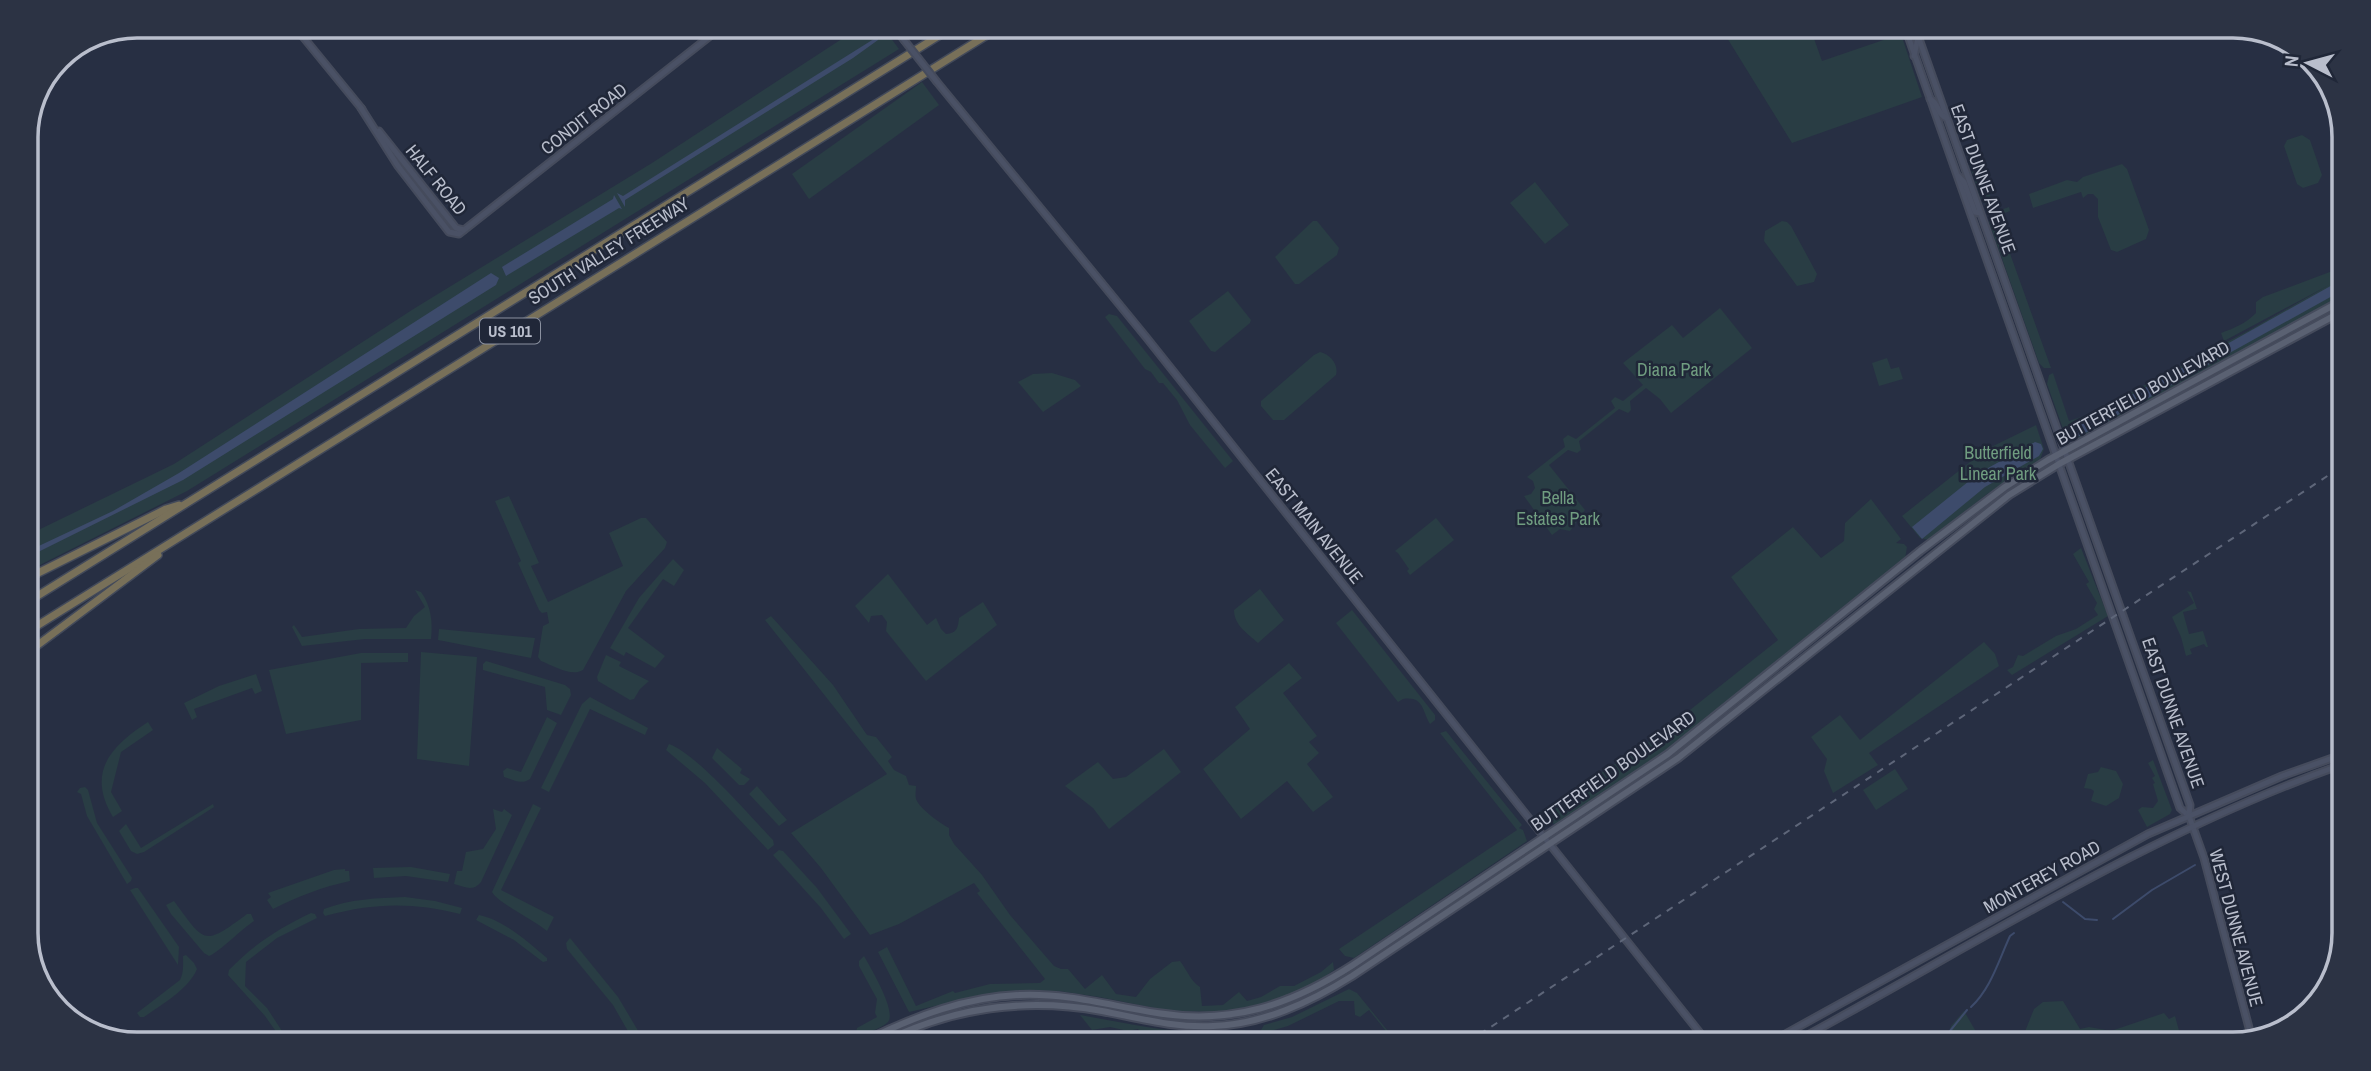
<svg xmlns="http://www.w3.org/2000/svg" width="2371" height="1071" font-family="'Archivo Narrow',sans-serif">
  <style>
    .green { fill: #293d44 }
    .water { fill: #3d4b6b }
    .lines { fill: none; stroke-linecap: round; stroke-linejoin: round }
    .stream { stroke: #3d4b6b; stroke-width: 2 }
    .secondary-casing { stroke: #454b5c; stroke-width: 9 }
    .primary-casing { stroke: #454b5c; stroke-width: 10 }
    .highway-casing { stroke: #434a5a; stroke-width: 10 }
    .secondary { stroke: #4a5165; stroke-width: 5 }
    .primary { stroke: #5a6172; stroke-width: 6 }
    .highway { stroke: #787059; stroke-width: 7 }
    .rail { stroke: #5e6679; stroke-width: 2; stroke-dasharray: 7 7; stroke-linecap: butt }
    .secondary-bridge-casing { stroke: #454b5c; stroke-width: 9; stroke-linecap: butt }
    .secondary-bridge { stroke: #4a5165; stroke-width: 5 }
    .labels { text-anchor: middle; stroke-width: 5; stroke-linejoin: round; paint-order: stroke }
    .shield { fill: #202738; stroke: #8b91a0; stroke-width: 2 }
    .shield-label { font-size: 16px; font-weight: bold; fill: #b9becc }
    .street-label { font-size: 18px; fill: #b9becc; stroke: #202738 }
    .park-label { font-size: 18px; fill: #709d80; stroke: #202738 }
    .rim { fill: none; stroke: #b9becc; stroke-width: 3.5 }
  </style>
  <rect width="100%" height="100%" fill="#272f43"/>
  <!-- green -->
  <g class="green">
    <polygon points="857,29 884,29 899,49 187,491 26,572 26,536 174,464 415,308 652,163"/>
    <polygon points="1724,33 1812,33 1822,61 1901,34 1922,97 1792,143"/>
    <polygon points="922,82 939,105 809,199 792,174"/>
    <polygon points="2302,135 2310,140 2322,175 2318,183 2303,188 2297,184 2284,146 2287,140"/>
    <polygon points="1978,151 1986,176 1983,177 1993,203 1985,204 1981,199 1968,161 1970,154"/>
    <polygon points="2122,164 2127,169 2149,230 2146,239 2117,252 2111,250 2098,217 2098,199 2093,194 2088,194 2083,198 2081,192 2033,208 2029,194 2067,180 2077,182 2083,177"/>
    <polygon points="1535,182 1569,225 1545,244 1510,203"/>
    <polygon points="2009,207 2010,211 2000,215 1998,220 2051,368 2044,368 2039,363 1989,222 1992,213"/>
    <polygon points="1313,221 1317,221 1339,248 1337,255 1299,284 1295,284 1275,257"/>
    <polygon points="1782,221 1787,222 1791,226 1817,274 1814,282 1797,286 1764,241 1765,231"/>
    <path d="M2343,267V296L2078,440L2066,437L2047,384L2049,375L2053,373L2069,421L2087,415L2248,331L2329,285L2224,341L2221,333C2235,328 2246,323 2256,313V302L2263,297Z"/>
    <polygon points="1228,291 1251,320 1250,323 1215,352 1211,351 1189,321"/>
    <polygon points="1720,308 1752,348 1671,413 1660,399 1646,388 1630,401 1631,410 1628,413 1619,409 1579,441 1581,450 1577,453 1568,450 1549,465 1585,510 1570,531 1560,529 1552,535 1524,496 1531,494 1535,488 1533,481 1527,477 1565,447 1563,439 1568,435 1576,439 1615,408 1611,401 1615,397 1623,401 1643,385 1623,363 1672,325 1683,338"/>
    <polygon points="1109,314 1117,316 1233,461 1225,468 1190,425 1177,400 1163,383 1159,383 1151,372 1145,369 1105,317"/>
    <path d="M1320,352C1330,354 1339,365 1336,375L1284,420H1273L1261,406V401L1314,355Z"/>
    <polygon points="1887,358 1891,369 1899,367 1903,379 1879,386 1872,363"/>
    <polygon points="1052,373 1075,380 1081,386 1043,412 1018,382 1033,374"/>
    <polygon points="2036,425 2044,449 2040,460 1987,494 1929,540 1920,538 1902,516 1985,450"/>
    <path d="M509,496L539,563L531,566L548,602L623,566L609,533L641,518H646L667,542L665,548L626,591L583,670C571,677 554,666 541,661L538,657L543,626L549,623L547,612L542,613L539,610L518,563L521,561L495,501Z"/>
    <polygon points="1871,499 1901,539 1896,543 1904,544 1907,547 1905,559 1683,737 1645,765 1556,824 1545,822 1538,814 1656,737 1778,640 1731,577 1793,527 1821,558 1844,541 1845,523"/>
    <polygon points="1436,518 1454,540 1410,575 1407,571 1409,569 1398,553 1395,551"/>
    <polygon points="2081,548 2108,616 2012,675 2007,670 2013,667 2018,655 2023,656 2056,636 2076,629 2098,615 2094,609 2097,603 2086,584 2089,582 2073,554"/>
    <polygon points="673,559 684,570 674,586 663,579 628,628 665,656 655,668 626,652 624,656 610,648 639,598"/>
    <path d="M888,574L927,625L936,618L941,629L946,634C957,633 958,628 959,618L983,602L997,625L926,681L886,631L887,622L882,615L871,616L869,623L855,606Z"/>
    <path d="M1260,589L1284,620L1258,643C1247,633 1234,625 1234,610Z"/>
    <path d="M415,590L421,592C431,606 433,622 431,639H365L302,646L292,627L294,625L302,637L359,629L406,628L414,616L425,607Z"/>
    <polygon points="2187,591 2191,592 2197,609 2183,612 2189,634 2203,631 2208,647 2206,647 2204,644 2190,649 2192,654 2186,656 2181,637 2172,617 2194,603"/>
    <path d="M1352,610L1435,715V720L1430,724C1422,711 1424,696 1403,699L1398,702L1336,623Z"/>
    <path d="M771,616L833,685L867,735L876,737L892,757L888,761L894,770L906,776L909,785L916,786C916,791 915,795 916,799C919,808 941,824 949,828V835L954,844L982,875L1010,915L1054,966L1061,969H1068L1085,989L1102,975L1116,994L1136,997L1150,979L1172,962L1180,961C1187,970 1191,982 1200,987L1202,1006L1223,1005L1239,992L1247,1001L1261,997L1280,986H1294L1321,972L1333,962L1334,970L1316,983L1288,996L1249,1008L1219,1012L1170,1011L1099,997L1059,991H1018L983,995L909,1012L878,952L887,947L916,1006L953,991L955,993L990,984L1040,983L1045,979L977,893L980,891L974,883L899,924L870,935L821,868L791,833L887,774L765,620Z"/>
    <polygon points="439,629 535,638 531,658 438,640"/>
    <polygon points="1984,642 1995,654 1999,666 1869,753 1878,765 1833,793 1824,771 1827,759 1811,737 1840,715 1860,740"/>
    <polygon points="421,652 477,657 469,766 417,759"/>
    <polygon points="361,653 408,653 408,662 361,663 361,720 286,734 269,670"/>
    <polygon points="606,655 621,662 619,666 649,681 640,689 634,699 630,700 598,681 597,677"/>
    <polygon points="486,661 565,685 570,689 571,695 561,715 547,710 545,687 483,670 483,664"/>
    <polygon points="1289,663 1302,678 1283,693 1317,736 1309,742 1319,753 1307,764 1333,797 1313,812 1287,781 1241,819 1203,769 1250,729 1235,707"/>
    <polygon points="256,674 262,691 255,694 252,688 194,709 197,717 192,720 184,703 219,686"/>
    <polygon points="590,697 648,728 645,735 590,709 549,792 541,788 582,704"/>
    <path d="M547,717L557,723L530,779C521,785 514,780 504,777L503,771L507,768L521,772Z"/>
    <path d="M148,722L153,730L121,752L111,792L122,811L113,817C86,772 111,746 148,722Z"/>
    <polygon points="1446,731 1522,825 1519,828 1523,830 1527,841 1354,958 1345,956 1339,949 1517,830 1440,733"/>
    <path d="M669,744C697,754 751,817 773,840L774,845L768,850L705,783L666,750Z"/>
    <polygon points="717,748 742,769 740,773 750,779 744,785 739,785 712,758"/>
    <polygon points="1164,749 1181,772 1109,829 1093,808 1065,786 1098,762 1113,779 1126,777"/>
    <polygon points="2153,760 2172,810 2170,814 2147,827 2138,810 2142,807 2153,808 2158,801 2153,784 2155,783 2152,778 2155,776 2148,763"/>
    <polygon points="2101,767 2116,771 2123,784 2119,798 2106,806 2091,801 2094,791 2091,789 2084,788 2088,774 2098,772"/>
    <polygon points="1895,769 1908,789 1876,810 1863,790"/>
    <polygon points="757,786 787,820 779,826 749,794"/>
    <polygon points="85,787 88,790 97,823 132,878 131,881 127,884 87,816 81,794 77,792 80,788"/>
    <polygon points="213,804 214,807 144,852 137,854 131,851 119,831 126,824 141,848"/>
    <path d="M533,804L541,808L501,890L554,917L547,931C535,921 497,902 492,892Z"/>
    <path d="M493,809L502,812L504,809L512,815L481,882C473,892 465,887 454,884L457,871H462L466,852L483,849L496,829Z"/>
    <polygon points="779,850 783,851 817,888 851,934 844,939 821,908 773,855"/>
    <polygon points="411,867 450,874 448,882 406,876 374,878 373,868"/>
    <path d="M345,869V871H349L350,881C322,887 299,896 273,909L267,900L271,897L268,893L334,870Z"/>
    <polygon points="135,888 138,888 179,947 178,965 130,890"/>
    <path d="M405,897L435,901L462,908L460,914C411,902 374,903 325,916L323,913L324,909C350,899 377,898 405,897Z"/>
    <path d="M174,901C205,943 203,947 247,914H251L254,921C243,928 218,953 209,956L204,953L171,914L166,905Z"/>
    <path d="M311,913L315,914L317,918L277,938L246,962L245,986L267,1008L282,1031L277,1033L265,1016L228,975L229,970C253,945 279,928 311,913Z"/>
    <path d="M479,915C504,920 528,942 547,958V961L543,962L514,940L476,920Z"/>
    <polygon points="570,938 618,997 640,1034 637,1037 632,1037 629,1033 613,1005 567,949 566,943"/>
    <path d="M186,955L194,963L197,969C189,989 161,1005 144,1017H140L137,1013L180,980C184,972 183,964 183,956Z"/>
    <path d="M864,956C870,967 897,1011 888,1022C882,1028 867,1033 859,1037L856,1033L857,1028L877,1017L875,1013L877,999L859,966V961Z"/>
    <polygon points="1349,989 1357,993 1396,1041 1394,1041 1369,1010 1360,1017 1355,1015 1354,1001 1339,1001 1288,1026 1264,1033 1266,1041 1263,1041 1261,1030 1264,1025 1292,1017"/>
    <polygon points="2063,1001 2080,1029 2089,1027 2111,1031 2164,1013 2169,1019 2175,1016 2183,1045 2020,1044 2034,1009 2043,1002"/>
    <polygon points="1964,1011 1982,1042 1945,1044 1951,1026"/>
    <path d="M1080,1015C1139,1025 1183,1038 1244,1030L1248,1032L1250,1041H1248L1246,1037L1237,1041L1176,1040L1159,1037L1154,1040H1142L1141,1033L1138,1029L1128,1031L1110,1027L1092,1030Z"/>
  </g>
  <!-- water -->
  <g class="water">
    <polygon points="877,37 878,40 853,58 625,200 625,207 617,193 623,196"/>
    <polygon points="614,195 622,209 619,208 506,276 502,267 613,199"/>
    <polygon points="491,273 499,278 496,285 183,480 26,558 26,552 113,511 179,473"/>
    <polygon points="2343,279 2343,290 2080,436 2075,437 2069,434 2068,430 2071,427 2227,344"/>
    <polygon points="2035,442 2041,444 2043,449 2039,456 1985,487 1922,539 1912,527 1979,473"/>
  </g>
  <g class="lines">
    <!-- stream -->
    <g class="stream">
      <polyline points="2063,902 2085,919 2097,920"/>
      <polyline points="2113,919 2152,890 2195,865"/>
      <path d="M1971,1007C1991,988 1998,962 2010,936L2014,933"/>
      <polyline points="1947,1044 1950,1031 1967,1010"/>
    </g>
    <!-- secondary casing -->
    <g class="secondary-casing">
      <g id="secondary">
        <polyline points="295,27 362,109"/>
        <polyline points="896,29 904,40"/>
        <polyline points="1907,33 2180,808 2189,816"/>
        <polyline points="1911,33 1918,38 1914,56"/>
        <polyline points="1917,33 2190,805 2189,816 2204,858 2252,1039"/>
        <polyline points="937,82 1146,337 1708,1043"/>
        <path d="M1930,99C1939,103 1937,115 1947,118"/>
        <polyline points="361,108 398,166 449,232 459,234 719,29"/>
        <polyline points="379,131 456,228 464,230"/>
        <polyline points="1958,176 1964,182 1975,212 1980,213"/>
        <polyline points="1769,1043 2148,834 2282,776 2338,756"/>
        <path d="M1793,1043C1973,946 2145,835 2338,766"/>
      </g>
    </g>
    <!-- primary casing -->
    <g class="primary-casing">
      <g id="primary">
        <path d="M869,1039C916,1016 966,997 1020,995C1068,993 1111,1006 1157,1013C1232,1025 1291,1005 1353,965L1668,754L1920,551L2005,487L2048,460L2343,300"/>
        <path d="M889,1039C956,1007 1029,998 1102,1011C1139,1018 1174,1028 1213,1026C1263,1024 1309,1003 1352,976L1678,758L2009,495L2059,464L2343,311"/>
      </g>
    </g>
    <!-- highway casing -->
    <g class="highway-casing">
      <g id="highway">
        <polyline points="26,579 166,509 179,505"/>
        <polyline points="26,603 948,30"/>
        <polyline points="27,632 995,30"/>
        <polyline points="27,653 158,555"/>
      </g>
    </g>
    <!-- secondary -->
    <use href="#secondary" class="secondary"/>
    <!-- primary -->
    <use href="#primary" class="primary"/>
    <!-- highway -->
    <use href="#highway" class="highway"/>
    <!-- rail -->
    <polyline class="rail" points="1468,1042 2341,467"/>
    <!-- secondary-bridge casing -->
    <g class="secondary-bridge-casing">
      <polyline id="secondary-bridge" points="904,40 937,82"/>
    </g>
    <!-- secondary-bridge -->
    <use href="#secondary-bridge" class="secondary-bridge"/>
  </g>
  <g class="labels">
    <!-- shield labels -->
    <rect class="shield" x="480" y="318.5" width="60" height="25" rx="5"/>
    <g class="shield-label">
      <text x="510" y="337">US 101</text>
    </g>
    <!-- street labels -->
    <g class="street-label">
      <text transform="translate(584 119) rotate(-38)" y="6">CONDIT ROAD</text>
      <text transform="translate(1983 179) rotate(70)" y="6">EAST DUNNE AVENUE</text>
      <text transform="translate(436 180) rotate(51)" y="6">HALF ROAD</text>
      <text transform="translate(609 251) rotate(-32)" y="6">SOUTH VALLEY FREEWAY</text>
      <text transform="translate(2143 393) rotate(-29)" y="6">BUTTERFIELD BOULEVARD</text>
      <text transform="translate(1314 526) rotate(51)" y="6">EAST MAIN AVENUE</text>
      <text transform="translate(2173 713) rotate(71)" y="6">EAST DUNNE AVENUE</text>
      <text transform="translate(1613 771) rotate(-35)" y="6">BUTTERFIELD BOULEVARD</text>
      <text transform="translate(2042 877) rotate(-29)" y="6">MONTEREY ROAD</text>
      <text transform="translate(2236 928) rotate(75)" y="6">WEST DUNNE AVENUE</text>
    </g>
    <!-- park labels -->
    <g class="park-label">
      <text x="1674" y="376">Diana Park</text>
      <text x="1998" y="459">Butterfield<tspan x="1998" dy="21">Linear Park</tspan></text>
      <text x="1558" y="504">Bella<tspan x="1558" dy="21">Estates Park</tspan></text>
    </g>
  </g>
  <!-- crop -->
  <path d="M0 0H2371V1071H0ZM137 38H2233A99 99 0 0 1 2332 137V933A99 99 0 0 1 2233 1032H137A99 99 0 0 1 38 933V137A99 99 0 0 1 137 38Z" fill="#2c3344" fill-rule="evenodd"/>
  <path class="rim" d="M137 38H2233A99 99 0 0 1 2332 137V933A99 99 0 0 1 2233 1032H137A99 99 0 0 1 38 933V137A99 99 0 0 1 137 38Z"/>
  <!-- north arrow -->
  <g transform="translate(2308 63) rotate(276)" stroke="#202738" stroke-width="5" paint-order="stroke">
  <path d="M0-5L12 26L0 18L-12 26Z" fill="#b9becc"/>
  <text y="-10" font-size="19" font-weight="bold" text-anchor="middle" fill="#b9becc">N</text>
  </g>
</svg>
